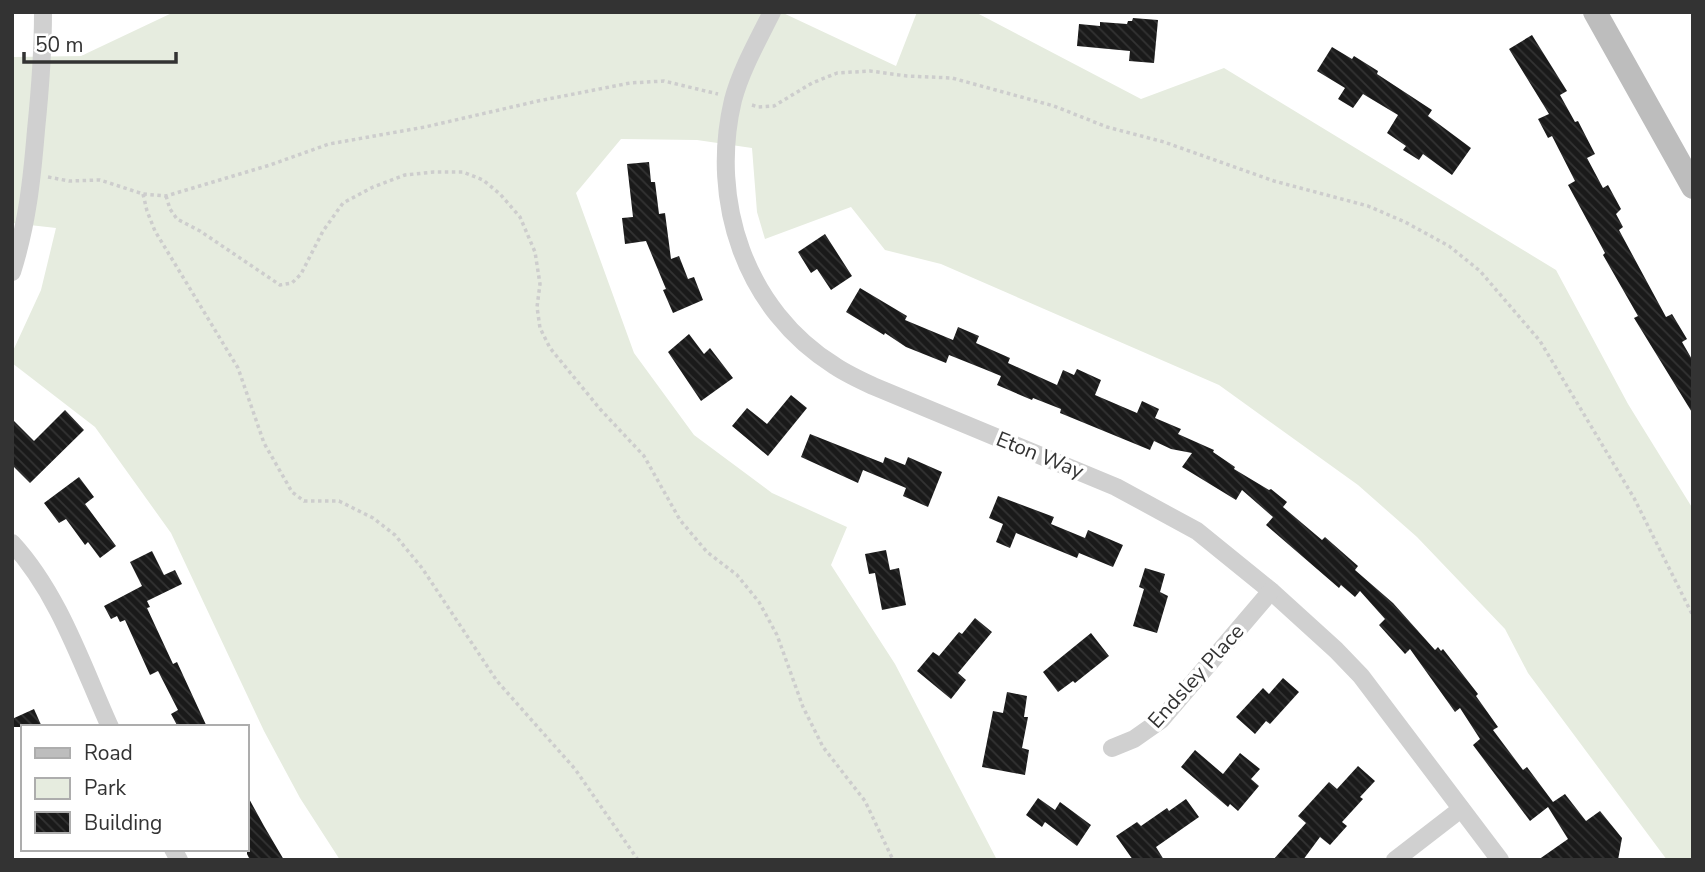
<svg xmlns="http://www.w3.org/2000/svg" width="1705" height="872" font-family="'Nunito Sans',sans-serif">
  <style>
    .green { fill: #e6ecdf }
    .building { fill: url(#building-back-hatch) }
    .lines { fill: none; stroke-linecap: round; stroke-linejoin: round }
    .path { stroke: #cdcdcd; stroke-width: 3.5; stroke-dasharray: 3.5 3.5; stroke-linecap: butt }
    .street { stroke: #d0d0d0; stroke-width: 18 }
    .secondary { stroke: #bdbdbd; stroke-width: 24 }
    .labels { text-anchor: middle; stroke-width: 7; stroke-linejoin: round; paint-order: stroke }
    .street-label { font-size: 21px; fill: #333; stroke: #fff }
  </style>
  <defs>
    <pattern id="building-back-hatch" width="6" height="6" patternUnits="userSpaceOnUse" patternTransform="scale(1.75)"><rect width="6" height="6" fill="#1a1a1a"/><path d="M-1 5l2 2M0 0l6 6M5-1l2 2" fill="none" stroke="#333"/></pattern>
  </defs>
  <rect width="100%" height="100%" fill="#fff"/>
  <!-- green -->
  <polygon class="green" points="174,12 781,12 896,66 917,12 975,12 1141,99 1224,68 1556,270 1628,404 1693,509 1693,860 1667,860 1528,673 1505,629 1417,537 1358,485 1219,385 941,264 885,250 851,207 765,239 757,212 752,148 697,140 621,139 576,193 634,353 694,435 772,493 847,527 831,565 895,664 997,860 340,860 300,798 264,731 171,533 95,427 12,363 12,353 41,290 56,228 12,223 12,19 14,57 81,56"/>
  <!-- building -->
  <g class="building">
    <polygon points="1133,18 1158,20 1154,63 1129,61 1130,51 1077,46 1079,24 1100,26 1100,22 1127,24 1128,21 1132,21"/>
    <polygon points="1532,35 1567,91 1560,95 1575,122 1578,121 1595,154 1587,158 1603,188 1608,185 1621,209 1616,214 1623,227 1619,230 1666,317 1672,314 1687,339 1682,342 1693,361 1693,414 1634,318 1638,316 1603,255 1605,253 1568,185 1575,181 1552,136 1548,138 1538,119 1549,114 1509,49"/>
    <polygon points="1332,47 1352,59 1354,56 1378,71 1377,74 1432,110 1428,116 1471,148 1452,175 1423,154 1419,160 1403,150 1406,146 1387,133 1398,115 1363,94 1353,108 1338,99 1345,88 1317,71"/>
    <polygon points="649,162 651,182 655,182 659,214 665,213 671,259 679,256 688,279 694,277 703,300 673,313 663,290 666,289 646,241 625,244 622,218 633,217 627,164"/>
    <polygon points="825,234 852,276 831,290 817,269 811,273 798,252"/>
    <polygon points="860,288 907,316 905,320 953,340 958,327 979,336 976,343 1010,358 1008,363 1057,385 1063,370 1074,375 1077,369 1101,380 1095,395 1137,413 1142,401 1159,409 1155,418 1181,429 1178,434 1214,450 1213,452 1235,467 1234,469 1269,490 1271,489 1287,502 1283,507 1322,540 1325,537 1358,566 1355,570 1393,603 1435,650 1438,647 1441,651 1443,649 1478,694 1476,696 1498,727 1493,730 1523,770 1527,767 1553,802 1565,794 1586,821 1600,811 1622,838 1618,860 1538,860 1568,839 1548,807 1530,821 1473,745 1480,739 1460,708 1455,712 1410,649 1405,654 1379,625 1385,619 1360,591 1355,597 1341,585 1339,588 1266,525 1273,517 1242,490 1236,500 1182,467 1192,453 1171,449 1154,441 1150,450 1060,413 1061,409 1033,398 1032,400 997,385 1001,376 984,369 949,355 946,363 906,347 885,333 884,335 846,312"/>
    <polygon points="689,334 704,354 710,348 733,378 701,401 668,352"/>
    <polygon points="791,395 807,408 768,456 732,426 747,408 767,424"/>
    <polygon points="65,410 84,430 30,483 12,465 12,419 34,441"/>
    <polygon points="810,434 883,463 885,457 905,465 908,457 942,472 928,507 903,496 906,488 863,470 858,483 801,457"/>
    <polygon points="79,477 94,497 85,504 116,546 100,558 88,542 85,545 66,519 59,523 44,503"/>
    <polygon points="998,496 1054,517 1051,524 1085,538 1088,530 1123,545 1113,567 1079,553 1077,558 1016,533 1010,548 996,542 1003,524 989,518"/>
    <polygon points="886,550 890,570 899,568 906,605 882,610 875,573 869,574 865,554"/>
    <polygon points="152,551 164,575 175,570 182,584 147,601 150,607 147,608 173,664 177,662 207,727 178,727 171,714 178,710 158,671 150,675 125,620 120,622 117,616 111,619 104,606 142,586 130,562"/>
    <polygon points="1145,568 1165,574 1160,592 1168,596 1157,633 1133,626 1144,589 1139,587"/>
    <polygon points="975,618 992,632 958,673 966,680 951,699 917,671 933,652 939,656 959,632 962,634"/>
    <polygon points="1091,633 1109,656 1075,683 1073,681 1058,692 1043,672"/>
    <polygon points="1283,678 1299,692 1270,724 1266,721 1255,734 1236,717 1263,688 1269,694"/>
    <polygon points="1007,692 1027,696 1024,717 1028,717 1022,748 1029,750 1025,775 982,767 993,711 1003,713"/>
    <polygon points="34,709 42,727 12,727 12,719"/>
    <polygon points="1195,750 1223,774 1240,753 1260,769 1251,779 1259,786 1238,811 1230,804 1228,807 1181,767"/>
    <polygon points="1358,766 1375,781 1360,797 1363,799 1342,822 1347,826 1330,845 1320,837 1303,860 1273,860 1306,823 1298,816 1329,782 1337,789"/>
    <polygon points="247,795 264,826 284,860 250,860 247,854"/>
    <polygon points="1038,798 1055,810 1060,802 1091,825 1077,846 1045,822 1042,827 1026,815"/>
    <polygon points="1186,799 1199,817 1156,847 1164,860 1133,860 1116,836 1137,822 1141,826 1167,808 1169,811"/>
  </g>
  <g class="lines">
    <!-- path -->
    <g class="path">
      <polyline points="752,105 758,107 774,106 812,83 837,73 870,71 907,76 952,78 1054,106 1107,127 1164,142 1274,181 1368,206 1405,222 1449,246 1480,271 1540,341 1634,498 1693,616"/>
      <polyline points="48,177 69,181 100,180 143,194 166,196 270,165 329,144 425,127 538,101 630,83 664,81 718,94"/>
      <polyline points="143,194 147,211 155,231 238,368 264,443 292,492 304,501 339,501 373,518 395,535 422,568 497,681 575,769 638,860"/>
      <polyline points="166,196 170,209 177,219 200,231 280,285 292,283 301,274 323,231 343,203 373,187 405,175 434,172 463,172 483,180 500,194 520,217 535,252 540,284 537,307 540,328 550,348 600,409 644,456 680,520 707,552 737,575 759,602 777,635 803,707 823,747 865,801 893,860"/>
    </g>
    <!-- street -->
    <g class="street">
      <path d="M772,12C758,40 741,70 733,100C709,201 745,310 835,366C847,374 860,380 873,386L1116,487L1197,531L1271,591L1336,650L1361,676L1500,860"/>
      <path d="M12,272C27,225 32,179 36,130C40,91 43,52 43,12"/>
      <path d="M12,543C59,594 82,665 110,727"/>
      <polyline points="1112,748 1134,739 1161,720 1271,591"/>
      <polyline points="173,849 179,860"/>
      <polyline points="1395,860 1461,809"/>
    </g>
    <!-- secondary -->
    <polyline class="secondary" points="1595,12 1693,187"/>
  </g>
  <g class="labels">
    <!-- street labels -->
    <g class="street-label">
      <text transform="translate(1040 455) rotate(22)" y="7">Eton Way</text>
      <text transform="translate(1196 676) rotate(-48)" y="7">Endsley Place</text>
    </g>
  </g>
  <!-- border -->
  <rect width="1705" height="872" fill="none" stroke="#333333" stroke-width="28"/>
  <!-- legend -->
  <rect x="21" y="725" width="228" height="126" fill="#ffffff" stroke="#adadad" stroke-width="2"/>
  <rect x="35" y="748" width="35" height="10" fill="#bdbdbd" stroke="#adadad" stroke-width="2"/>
  <text x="84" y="760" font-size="21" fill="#333333">Road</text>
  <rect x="35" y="778" width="35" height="21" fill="#e6ecdf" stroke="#adadad" stroke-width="2"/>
  <text x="84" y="795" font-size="21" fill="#333333">Park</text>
  <rect x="35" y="812" width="35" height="21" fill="url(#building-back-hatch)" stroke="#adadad" stroke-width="2"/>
  <text x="84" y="830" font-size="21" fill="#333333">Building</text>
  <!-- scale -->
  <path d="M24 52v10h152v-10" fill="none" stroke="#333333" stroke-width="3.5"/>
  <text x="35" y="52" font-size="21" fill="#333333" stroke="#ffffff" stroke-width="5" paint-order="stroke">50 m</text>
</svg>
